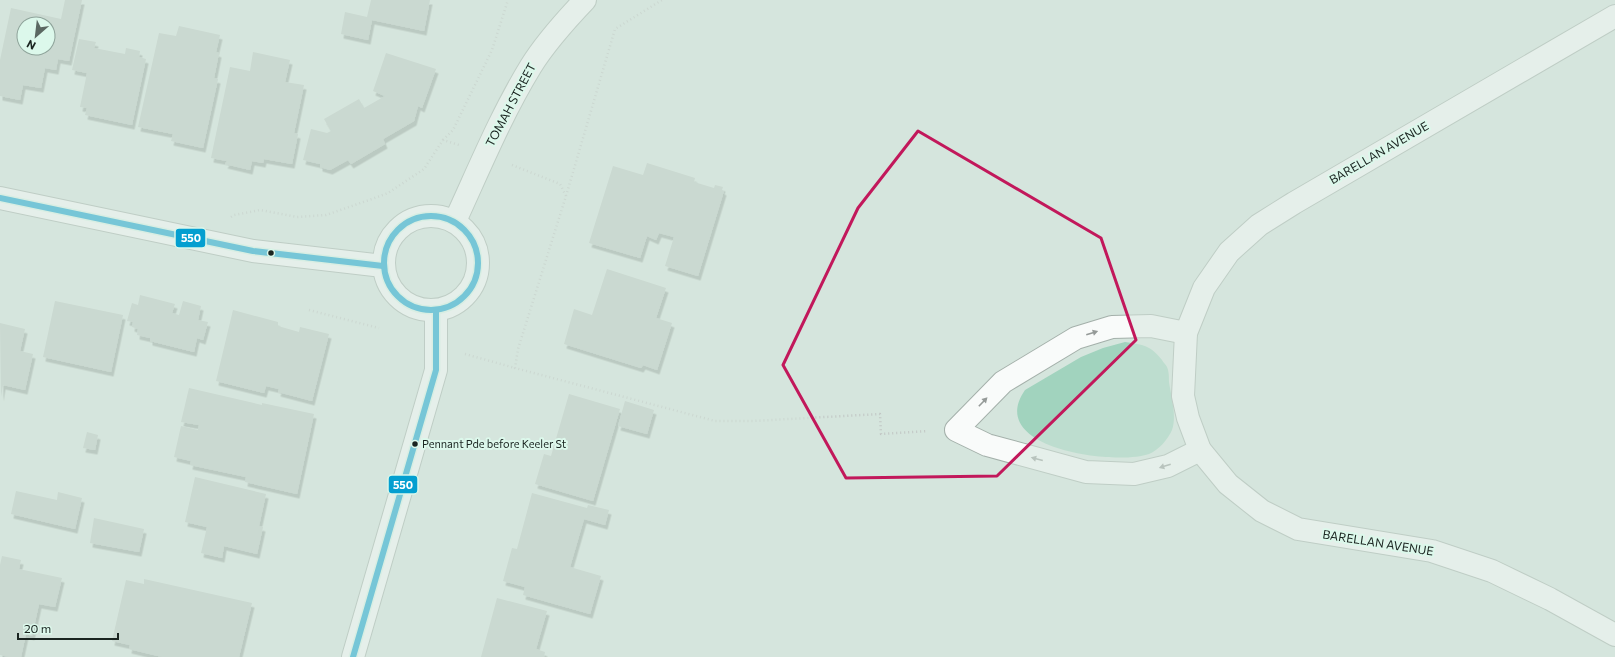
<svg xmlns="http://www.w3.org/2000/svg" width="1615" height="657" font-family="Commissioner,sans-serif">
  <style>
    .green { fill: #a1d3be }
    .building { fill: #bdc9c3; fill-rule: evenodd; filter: url(#shadow) }
    .lines { fill: none; stroke-linecap: round; stroke-linejoin: round }
    .minor-casing { stroke: #a4b0aa; stroke-width: 24 }
    .path { stroke: #c1c6c4; stroke-width: 2.5; stroke-dasharray: 1 3; stroke-linecap: butt }
    .minor { stroke: #f9fbfa; stroke-width: 22 }
    .bus-1-casing { stroke: #dcf8eb; stroke-width: 9 }
    .bus-1 { stroke: #049fd0; stroke-width: 6 }
    .oneway { fill: #959a98 }
    .marked { fill: none; stroke: #c2185b; stroke-width: 3; stroke-linejoin: round }
    .bus-dot { fill: #1a2420; stroke: #dcf8eb; stroke-width: 1.5 }
    .labels { text-anchor: middle; stroke-width: 4; stroke-linejoin: round; paint-order: stroke }
    .bus-label { font-size: 11px; fill: #1a2420; stroke: #dcf8eb; text-anchor: start }
    .street-label { font-size: 12px; fill: #1a2420; stroke: #dcf8eb }
    .line-badge { stroke: #dcf8eb; stroke-width: 1.5 }
    .badge-label { font-size: 11px; text-anchor: middle; font-weight: bold; fill: #fff }
  </style>
  <defs>
    <filter id="shadow"><feDropShadow dx="2.5" dy="4.5" stdDeviation="0" flood-color="#0004"/></filter>
  </defs>
  <rect width="100%" height="100%" fill="#d5e5dd"/>
  <!-- green -->
  <path class="green" d="M1125,342C1144,345 1150,345 1162,360C1163,362 1166,365 1167,367C1169,371 1169,378 1169,382C1171,396 1177,416 1172,430C1168,439 1159,450 1149,454C1115,466 984,449 1025,390L1081,357L1103,348Z"/>
  <!-- building -->
  <g class="building">
    <path d="M65,0H82L69,61L58,59L56,70L45,68L41,88L23,85L20,100L0,96V60L11,8L61,19ZM24,24H48V48H24Z"/>
    <polygon points="371,0 430,0 424,31 372,20 368,40 341,34 345,12 367,17"/>
    <polygon points="179,26 220,35 216,52 219,53 214,78 218,79 203,148 171,141 173,134 138,127 159,33 176,36"/>
    <polygon points="79,39 96,42 94,48 125,54 126,48 140,51 139,57 146,59 132,125 85,115 87,108 80,107 87,73 72,70"/>
    <polygon points="253,52 290,60 285,82 304,85 294,133 298,134 292,164 264,159 263,163 252,161 250,170 225,164 227,161 211,158 230,67 250,71"/>
    <polygon points="386,53 436,69 422,108 418,106 414,121 383,139 385,144 351,164 348,160 330,170 320,167 320,164 303,160 311,129 327,133 331,131 324,119 359,99 364,108 385,96 373,91"/>
    <polygon points="647,163 695,178 694,182 714,188 715,185 723,187 722,190 724,191 698,276 665,266 674,237 659,233 656,240 647,236 640,258 589,243 613,166 643,175"/>
    <polygon points="607,269 666,288 656,318 672,323 657,370 643,365 641,368 564,344 574,309 592,315"/>
    <polygon points="140,295 175,304 172,313 179,315 183,301 201,306 198,320 208,322 203,340 197,338 194,352 150,341 150,338 137,335 138,329 132,327 133,322 127,321 132,303 138,305"/>
    <polygon points="55,301 123,315 111,372 43,357"/>
    <polygon points="233,310 278,322 278,326 299,332 300,327 329,334 312,401 278,392 279,389 266,386 264,393 216,381"/>
    <polygon points="0,323 25,329 20,351 33,354 25,390 3,385 1,397"/>
    <polygon points="189,388 262,405 262,403 314,414 297,494 245,482 246,477 190,465 191,461 174,457 181,426 198,430 199,425 181,422"/>
    <polygon points="569,394 620,409 593,501 535,484 544,454 551,456"/>
    <polygon points="625,401 654,410 647,434 618,426"/>
    <polygon points="87,432 98,435 95,450 83,448"/>
    <polygon points="195,477 266,494 259,526 263,527 257,554 224,546 222,558 201,553 207,527 185,522"/>
    <polygon points="16,491 57,500 58,492 82,498 75,529 11,514"/>
    <polygon points="532,493 587,508 588,505 609,510 605,525 584,519 570,567 601,576 590,614 523,595 525,587 503,581 512,548 517,549"/>
    <polygon points="94,518 144,529 139,552 90,543"/>
    <polygon points="2,556 21,560 19,569 62,578 55,607 39,604 32,636 26,634 21,657 9,657 0,655 0,565"/>
    <polygon points="144,579 252,603 239,657 162,657 129,649 130,645 112,641 126,580 144,584"/>
    <polygon points="497,598 547,611 536,649 545,652 544,657 481,657"/>
  </g>
  <g class="lines">
    <!-- minor casing -->
    <g class="minor-casing">
      <g id="minor">
        <polyline points="1615,16 1294,203 1259,225 1229,252 1204,288 1186,333 1183,396 1188,418 1200,450 1228,484 1262,511 1298,529 1432,551 1492,571 1550,599 1615,635"/>
        <polyline points="0,198 253,251 383,266"/>
        <circle cx="431" cy="263" r="47"/>
        <path d="M455,221C479,169 501,115 531,66C546,42 565,21 585,0"/>
        <polyline points="1186,333 1151,326 1112,327 1076,338 1003,382 956,430 987,445 1086,472 1134,474 1168,466 1200,450"/>
        <polyline points="353,657 436,370 436,310"/>
      </g>
    </g>
    <!-- path -->
    <g class="path">
      <polyline points="443,140 453,130 492,50 508,0"/>
      <polyline points="512,165 560,184 566,196 518,349 515,368 715,421 753,421 880,414 881,434 928,431"/>
      <polyline points="566,196 615,29 662,0"/>
      <polyline points="231,217 234,215 260,210 297,217 326,215 372,199 388,193 424,169 443,140 459,145"/>
      <polyline points="309,310 379,328"/>
      <polyline points="465,354 515,368"/>
    </g>
    <!-- minor -->
    <use href="#minor" class="minor"/>
    <!-- bus-1 casing -->
    <g class="bus-1-casing">
      <g id="bus-1">
        <polyline points="0,198 253,251 383,266"/>
        <circle cx="431" cy="263" r="47"/>
        <polyline points="353,657 436,370 436,310"/>
      </g>
    </g>
    <!-- bus-1 -->
    <use href="#bus-1" class="bus-1"/>
  </g>
  <!-- one-way arrows -->
  <defs><path id="oneway-solid" d="M-6-.8H1V-3.2L6.5 0L1 3.2V.8H-6Z"/></defs>
  <g class="oneway">
    <use href="#oneway-solid" transform="translate(1092 333) rotate(-17)"/>
    <use href="#oneway-solid" transform="translate(983 402) rotate(-46)"/>
    <use href="#oneway-solid" transform="translate(1037 459) rotate(-165)"/>
    <use href="#oneway-solid" transform="translate(1165 466) rotate(163)"/>
  </g>
  <!-- marked area -->
  <path d="M0 0H1615V657H0ZM918,131L1101,238L1136,340L997,476L846,478L783,365L858,208Z" fill="#d5e5dd" fill-opacity=".55" fill-rule="evenodd"/>
  <path class="marked" d="M918,131L1101,238L1136,340L997,476L846,478L783,365L858,208Z"/>
  <!-- markers -->
  <g class="bus-dot">
    <circle cx="271" cy="253" r="3.5"/>
    <circle cx="415" cy="444" r="3.5"/>
  </g>
  <g class="labels">
    <!-- bus labels -->
    <g class="bus-label">
      <text x="422" y="448">Pennant Pde before Keeler St</text>
    </g>
    <!-- street labels -->
    <g class="street-label">
      <text transform="translate(511 105) rotate(-62)" y="4">TOMAH STREET</text>
      <text transform="translate(1379 153) rotate(-30)" y="4">BARELLAN AVENUE</text>
      <text transform="translate(1378 543) rotate(9)" y="4">BARELLAN AVENUE</text>
    </g>
  </g>
  <g class="line-badge">
    <rect x="175" y="228" width="31" height="20" rx="4" fill="#049fd0"/>
    <rect x="388" y="475" width="30" height="19" rx="4" fill="#049fd0"/>
  </g>
  <g class="badge-label">
    <text x="191" y="242">550</text>
    <text x="403" y="489">550</text>
  </g>
  <!-- north arrow -->
  <g transform="translate(36 36) rotate(208)"><circle r="19" fill="#dcf8eb" stroke="#8ea39a"/>
  <path d="M0-3L7 15L0 10L-7 15Z" fill="#5b6862"/>
  <text y="-6" font-size="11" font-weight="bold" text-anchor="middle" fill="#1a2420">N</text>
  </g>
  <!-- scale -->
  <path d="M18 633v6h100v-6" fill="none" stroke="#1a2420" stroke-width="2"/>
  <text x="24" y="633" font-size="12" fill="#1a2420" stroke="#dcf8eb" stroke-width="3" paint-order="stroke">20 m</text>
</svg>
